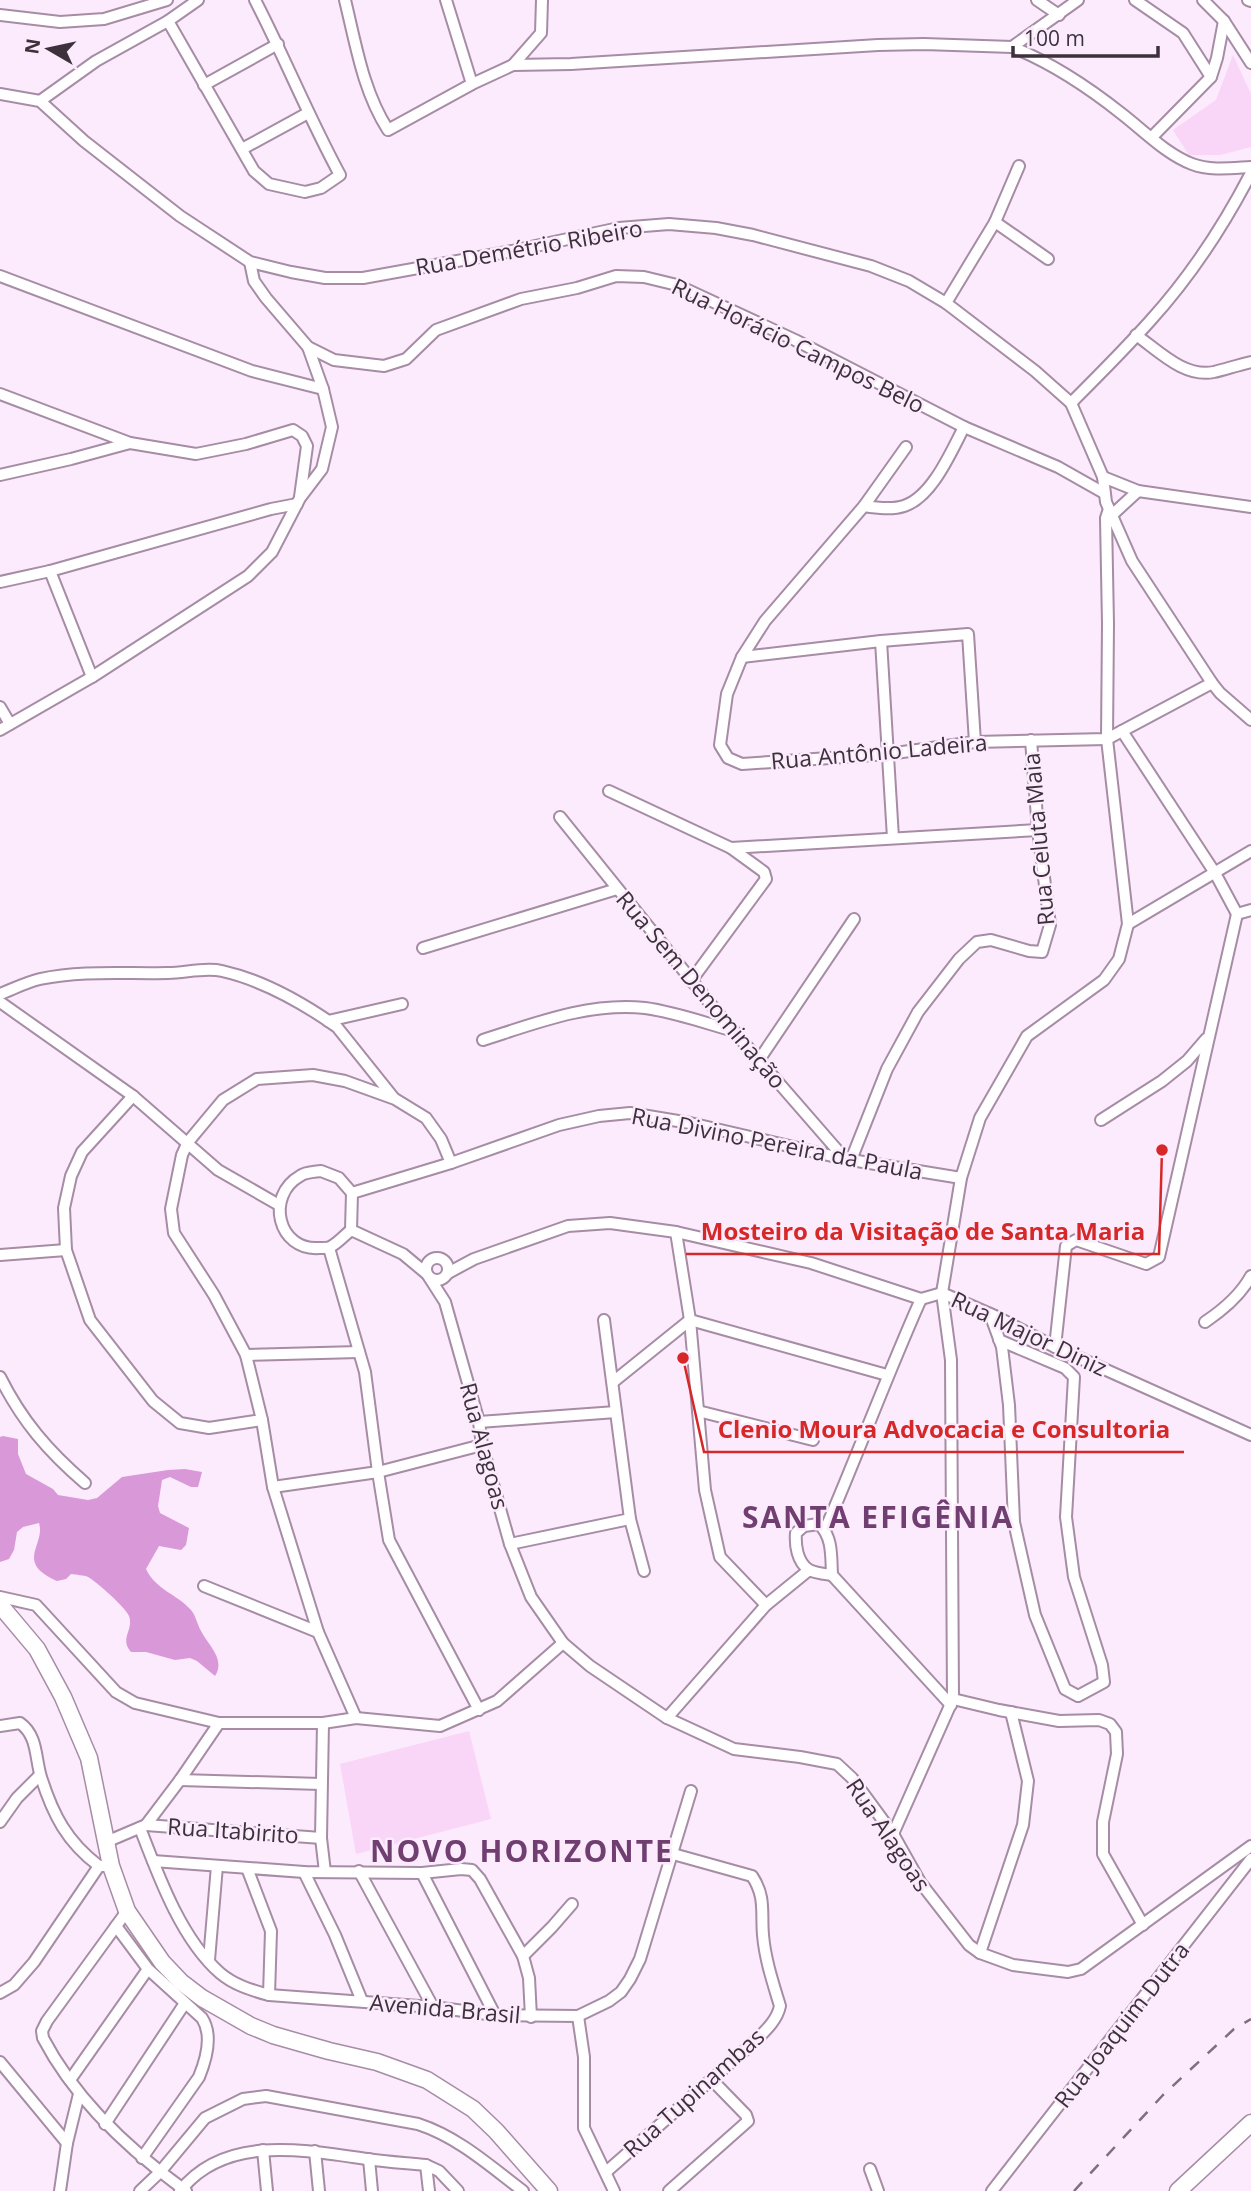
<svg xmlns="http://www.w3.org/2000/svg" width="1251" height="2191" font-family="'Open Sans',sans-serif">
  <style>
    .green { fill: #f9d5f7 }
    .forest { fill: #d999d8 }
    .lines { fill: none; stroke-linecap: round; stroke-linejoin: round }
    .street-casing { stroke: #a68ca5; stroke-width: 14 }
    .secondary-casing { stroke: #a68ca5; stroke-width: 19 }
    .street { stroke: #fff; stroke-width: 10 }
    .secondary { stroke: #fff; stroke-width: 16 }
    .rail { stroke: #7d707c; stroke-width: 2.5; stroke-dasharray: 12 12; stroke-linecap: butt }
    .labels { text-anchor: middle; stroke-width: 5; stroke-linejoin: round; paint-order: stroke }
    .street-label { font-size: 23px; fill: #3d323c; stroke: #fcebfc }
    .district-label { font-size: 30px; font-weight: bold; letter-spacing: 2px; fill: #713e71; stroke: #fcebfc }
    .leader { fill: none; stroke: #d62828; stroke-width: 2.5 }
    .callout-dot { fill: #d62828; stroke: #fcebfc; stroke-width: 2.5 }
    .callout-label { font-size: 24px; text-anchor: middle; font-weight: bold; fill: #d62828; stroke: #fcebfc; stroke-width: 5; stroke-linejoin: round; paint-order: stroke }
  </style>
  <rect width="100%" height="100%" fill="#fcebfc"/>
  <!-- green -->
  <g class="green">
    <polygon points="1233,55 1251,94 1251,147 1220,155 1189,155 1173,130 1216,100"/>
    <polygon points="469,1731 491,1819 356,1854 340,1764"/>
  </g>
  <!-- forest -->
  <path class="forest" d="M3,1436L18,1439V1454L26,1474L53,1489L58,1495L88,1500L97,1498L122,1477L168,1470L185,1469L202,1472L198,1487H191L170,1477L162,1480L158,1506L160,1513L189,1528L186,1545L181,1550L159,1546L146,1569C156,1590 177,1594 191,1610C196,1616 197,1624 201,1631C208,1645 226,1659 215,1676L197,1661L190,1658L175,1660L146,1652H131C119,1639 134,1630 129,1616C126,1608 96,1581 88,1577C84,1575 76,1575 71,1574L66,1579L57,1581C14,1562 46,1545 39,1523L23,1527L17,1532L14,1550L9,1559L0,1562V1437Z"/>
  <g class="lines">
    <!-- street casing -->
    <g class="street-casing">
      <g id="street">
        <path d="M345,0C356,45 363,91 388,130L472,84L513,65L541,33L542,0"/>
        <polyline points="446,0 472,84"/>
        <polyline points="1037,0 1059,15"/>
        <polyline points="1135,0 1183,33 1211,77"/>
        <polyline points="1203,0 1224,21 1251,63"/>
        <polyline points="1248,0 1251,1"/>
        <polyline points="0,15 60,22 104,19 167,0"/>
        <path d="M168,21L254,171L269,184L305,192L321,188L340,175C309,118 285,58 255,0"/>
        <path d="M1012,47C1052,63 1088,87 1122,114C1144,131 1166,154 1192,164C1210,171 1232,168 1251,167"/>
        <polyline points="513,65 571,64 878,45 924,44 1012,47 1078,0"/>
        <polyline points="204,85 278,44"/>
        <polyline points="0,94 40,101 84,141 180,216 250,262 291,272 325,278 363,278 512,251 619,228 669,224 716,228 753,235 871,266 909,281 946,303 1035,371 1071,403 1103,477 1106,502 1132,561 1212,683 1220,693 1251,720"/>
        <polyline points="40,101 96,61 168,21 198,0"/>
        <polyline points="1152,137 1211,77 1217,58 1224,21"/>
        <polyline points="242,149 308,113"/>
        <polyline points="995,222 1048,259"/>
        <polyline points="250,262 254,281 266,298 308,347 334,360 384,366 406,359 436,330 521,299 577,288 616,276 644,277 677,285 795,340 964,427 1058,467 1104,493"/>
        <polyline points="0,276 252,371 323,389"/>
        <polyline points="946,303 995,222 1019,166"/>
        <path d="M1136,335C1159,351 1184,378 1214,372C1226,369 1238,365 1251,362"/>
        <polyline points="0,394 130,443 196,454 246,444 293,430 302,436 307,446 300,497"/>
        <path d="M1071,403C1098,376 1125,349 1150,321C1190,277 1224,225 1251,173"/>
        <path d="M964,427C951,452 932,497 904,506C892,510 877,508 864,506L765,621L742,657L727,694L720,745L728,758L742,764L888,754L975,742L1107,739L1212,683"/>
        <polyline points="0,475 71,459 130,443"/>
        <polyline points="1103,477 1138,491 1251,507"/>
        <polyline points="864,506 906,447"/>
        <polyline points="1112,515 1138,491"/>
        <polyline points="50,571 92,677"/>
        <polyline points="0,582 50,571 271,509 297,504"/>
        <polyline points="881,641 893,838"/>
        <polyline points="742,657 881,641 968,634 975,742"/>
        <polyline points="0,707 10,724"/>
        <polyline points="0,730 92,677 248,576 272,552 300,498 322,469 332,427 323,389 308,347"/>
        <polyline points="1122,731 1215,873 1237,914"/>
        <polyline points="609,791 731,848 1038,830"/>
        <polyline points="560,817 717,1012 845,1159"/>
        <polyline points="1237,914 1251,910"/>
        <polyline points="1128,924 1251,851"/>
        <polyline points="423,948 617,889"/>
        <polyline points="691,981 766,879 764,872 731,848"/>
        <path d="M0,994C13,989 27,982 40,979C83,970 125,974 168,973C185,973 205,967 222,971C262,980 303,1003 337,1027L393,1097"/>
        <polyline points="0,1002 133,1096 218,1170 279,1205"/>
        <polyline points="328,1021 402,1004"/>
        <path d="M483,1040C536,1023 589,1002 645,1008C675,1012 705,1023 734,1031"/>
        <polyline points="759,1060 854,919"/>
        <polyline points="133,1096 82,1152 71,1176 64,1208 66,1250 90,1320 153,1401 180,1423 209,1428 262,1420"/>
        <polyline points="1101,1120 1162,1081 1187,1061 1206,1039"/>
        <polyline points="851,1160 887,1069 918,1012 959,959 977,942 991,940 1029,951 1042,952 1050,925 1038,830 1031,740"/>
        <path d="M321,1171L339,1178L352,1193L351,1230C345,1235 337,1244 330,1247C328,1248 321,1248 319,1248C278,1251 265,1196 300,1176C305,1172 314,1172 321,1171Z"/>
        <polyline points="352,1193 451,1163 559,1125 599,1116 630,1113 690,1123 845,1159 961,1178"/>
        <polyline points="351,1230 403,1254 427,1274"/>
        <polyline points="676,1232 690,1320 705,1490 720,1557 766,1605"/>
        <polyline points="329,1248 365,1372 378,1472 389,1540 479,1710"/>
        <polyline points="0,1255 66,1250"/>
        <circle cx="437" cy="1269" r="11"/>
        <polyline points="448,1273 474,1259 568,1226 610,1223 676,1232 811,1263 921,1299 942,1293 995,1316 1055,1347 1251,1435"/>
        <polyline points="429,1277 445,1302 479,1422 482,1445 510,1544 531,1597 563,1643 590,1666 667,1718 734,1749 800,1757 837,1764 852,1778 893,1834 920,1882 969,1945 980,1953 1013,1965 1068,1972 1081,1969 1251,1846"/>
        <polyline points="990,1314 1002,1347 1009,1405 1014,1522 1035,1615 1065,1689 1078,1696 1104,1682 1102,1665 1074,1577 1066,1517 1074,1377 1065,1368 999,1340"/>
        <polyline points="604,1320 630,1519 644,1571"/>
        <path d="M1205,1322C1223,1310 1240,1296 1251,1276"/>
        <polyline points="1055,1347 1066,1246 1076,1240 1146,1264 1159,1257 1237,914"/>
        <polyline points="246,1355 359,1352"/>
        <path d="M0,1377C22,1421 48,1451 85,1483"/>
        <polyline points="613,1382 690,1320 887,1375"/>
        <polyline points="698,1411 813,1440"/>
        <polyline points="479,1422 616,1412"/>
        <polyline points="273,1487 378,1472 482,1445"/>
        <path d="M819,1524C833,1537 831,1557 832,1575C825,1574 815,1573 809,1570C797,1562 795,1545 796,1533L804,1526Z"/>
        <path d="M825,1530C858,1454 887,1375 921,1299"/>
        <polyline points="510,1544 630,1519"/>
        <polyline points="832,1575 951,1705"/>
        <polyline points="204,1586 318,1632"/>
        <polyline points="0,1597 36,1605 116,1692 135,1703 219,1723 323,1723 356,1718 440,1726 497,1701 563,1643"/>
        <polyline points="953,1699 999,1710 1059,1721 1099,1720 1110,1724 1116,1732 1117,1754 1103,1822 1103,1854 1143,1925"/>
        <polyline points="356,1718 318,1632 273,1487 262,1420 246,1355 214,1295 174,1233 171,1209 182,1155 188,1142 223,1100 257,1079 313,1075 345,1081 395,1099 426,1118 441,1139 451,1163"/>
        <polyline points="667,1718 766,1605 809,1570"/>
        <polyline points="323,1723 321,1838 325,1872"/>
        <path d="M0,1726L20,1723C38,1736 35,1758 41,1777C53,1815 67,1842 99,1866"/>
        <polyline points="180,1780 321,1784"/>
        <polyline points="0,1822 17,1798 40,1775"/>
        <polyline points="146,1825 321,1838"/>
        <path d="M140,1828C158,1875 181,1939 220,1973C234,1985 251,1990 269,1995L433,2007L495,2015L578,2016L609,2001L621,1992L630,1979L640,1959L691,1791"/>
        <polyline points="893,1834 953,1699 951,1360 942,1293 961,1178 980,1118 1027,1036 1104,980 1119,959 1128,924 1107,739 1108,624 1106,518 1109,509"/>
        <polyline points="106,1842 146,1825 180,1780 219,1723"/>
        <polyline points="153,1861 304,1872 422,1873 461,1869 472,1870 480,1879 523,1956 529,1978 531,2017"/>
        <polyline points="247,1868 271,1931 269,1995"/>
        <polyline points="359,1871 433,2007"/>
        <polyline points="304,1872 335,1935 362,2001"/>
        <polyline points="422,1873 495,2015"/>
        <path d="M127,1911L47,2021L42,2031L43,2038C76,2101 129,2150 186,2191"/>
        <path d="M116,1926L148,1969L202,2018C213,2035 206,2060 199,2077L142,2158"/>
        <polyline points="980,1953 1023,1825 1028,1781 1011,1712"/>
        <polyline points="523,1956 552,1927 572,1904"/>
        <polyline points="209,1960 217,1866"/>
        <polyline points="0,1993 14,1985 34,1962 99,1866 105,1866"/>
        <polyline points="578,2016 584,2057 584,2128 614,2191"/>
        <polyline points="0,2062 67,2143"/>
        <polyline points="70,2080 148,1969"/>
        <polyline points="105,2124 185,2003"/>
        <polyline points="263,2150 267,2191"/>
        <polyline points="315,2151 319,2191"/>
        <polyline points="369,2159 372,2191"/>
        <polyline points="426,2165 429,2191"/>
        <polyline points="870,2169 878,2191"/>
        <path d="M606,2172L753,2043C764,2032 777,2021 780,2006C773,1983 765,1959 763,1935C761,1912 766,1897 752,1876L673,1854"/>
        <polyline points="60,2191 67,2143 79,2094"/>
        <path d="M140,2191L160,2172L205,2118L243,2099L266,2096L418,2124C458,2137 490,2166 523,2191"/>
        <path d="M180,2191C225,2134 304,2150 367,2159C386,2162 406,2163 426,2165L439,2171L458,2191"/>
        <polyline points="669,2191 748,2121 746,2115 712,2080"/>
        <polyline points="992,2191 1251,1859"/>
      </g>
    </g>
    <!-- secondary casing -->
    <g class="secondary-casing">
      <g id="secondary">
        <polyline points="0,1605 37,1649 63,1697 89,1758 111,1866 127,1911 162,1962 181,1982 202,1998 251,2026 273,2035 329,2051 377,2062 427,2080 473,2109 496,2131 549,2191"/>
        <polyline points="1178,2191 1251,2123"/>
      </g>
    </g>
    <!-- street -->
    <use href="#street" class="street"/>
    <!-- secondary -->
    <use href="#secondary" class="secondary"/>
    <!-- rail -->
    <polyline class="rail" points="1074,2191 1163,2095 1234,2029 1251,2019"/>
  </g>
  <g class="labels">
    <!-- street labels -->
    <g class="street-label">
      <text transform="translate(529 248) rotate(-10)" y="8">Rua Demétrio Ribeiro</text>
      <text transform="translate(798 346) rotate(26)" y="8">Rua Horácio Campos Belo</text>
      <text transform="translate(879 752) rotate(-5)" y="8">Rua Antônio Ladeira</text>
      <text transform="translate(1039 839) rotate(-95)" y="8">Rua Celuta Maia</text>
      <text transform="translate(701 990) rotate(50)" y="8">Rua Sem Denominação</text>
      <text transform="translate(777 1144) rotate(11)" y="8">Rua Divino Pereira da Paula</text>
      <text transform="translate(1029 1334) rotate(25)" y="8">Rua Major Diniz</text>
      <text transform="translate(484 1446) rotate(75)" y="8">Rua Alagoas</text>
      <text transform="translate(233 1831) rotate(4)" y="8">Rua Itabirito</text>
      <text transform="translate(888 1835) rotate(56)" y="8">Rua Alagoas</text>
      <text transform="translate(445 2009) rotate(5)" y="8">Avenida Brasil</text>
      <text transform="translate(1122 2025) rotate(-52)" y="8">Rua Joaquim Dutra</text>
      <text transform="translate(694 2093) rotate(-42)" y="8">Rua Tupinambas</text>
    </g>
    <!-- district labels -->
    <g class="district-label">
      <text x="878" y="1528">SANTA EFIGÊNIA</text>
      <text x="522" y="1862">NOVO HORIZONTE</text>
    </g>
  </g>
  <!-- callouts -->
  <path class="leader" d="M1162 1150L1159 1254H686M683 1358L704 1452H1184"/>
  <g class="callout-dot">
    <circle cx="1162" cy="1150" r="7"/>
    <circle cx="683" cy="1358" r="7"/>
  </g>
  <g class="callout-label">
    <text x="923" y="1240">Mosteiro da Visitação de Santa Maria</text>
    <text x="944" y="1438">Clenio Moura Advocacia e Consultoria</text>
  </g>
  <!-- north arrow -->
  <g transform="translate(49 49) rotate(279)" stroke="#fcebfc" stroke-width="5" paint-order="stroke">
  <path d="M0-5L12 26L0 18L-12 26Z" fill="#3d323c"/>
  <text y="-10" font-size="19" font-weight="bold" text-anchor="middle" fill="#3d323c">N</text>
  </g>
  <!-- scale -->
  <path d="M1013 46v10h145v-10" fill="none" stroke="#3d323c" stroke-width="3.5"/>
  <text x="1024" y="46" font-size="21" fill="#3d323c" stroke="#fcebfc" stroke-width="5" paint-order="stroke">100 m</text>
</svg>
